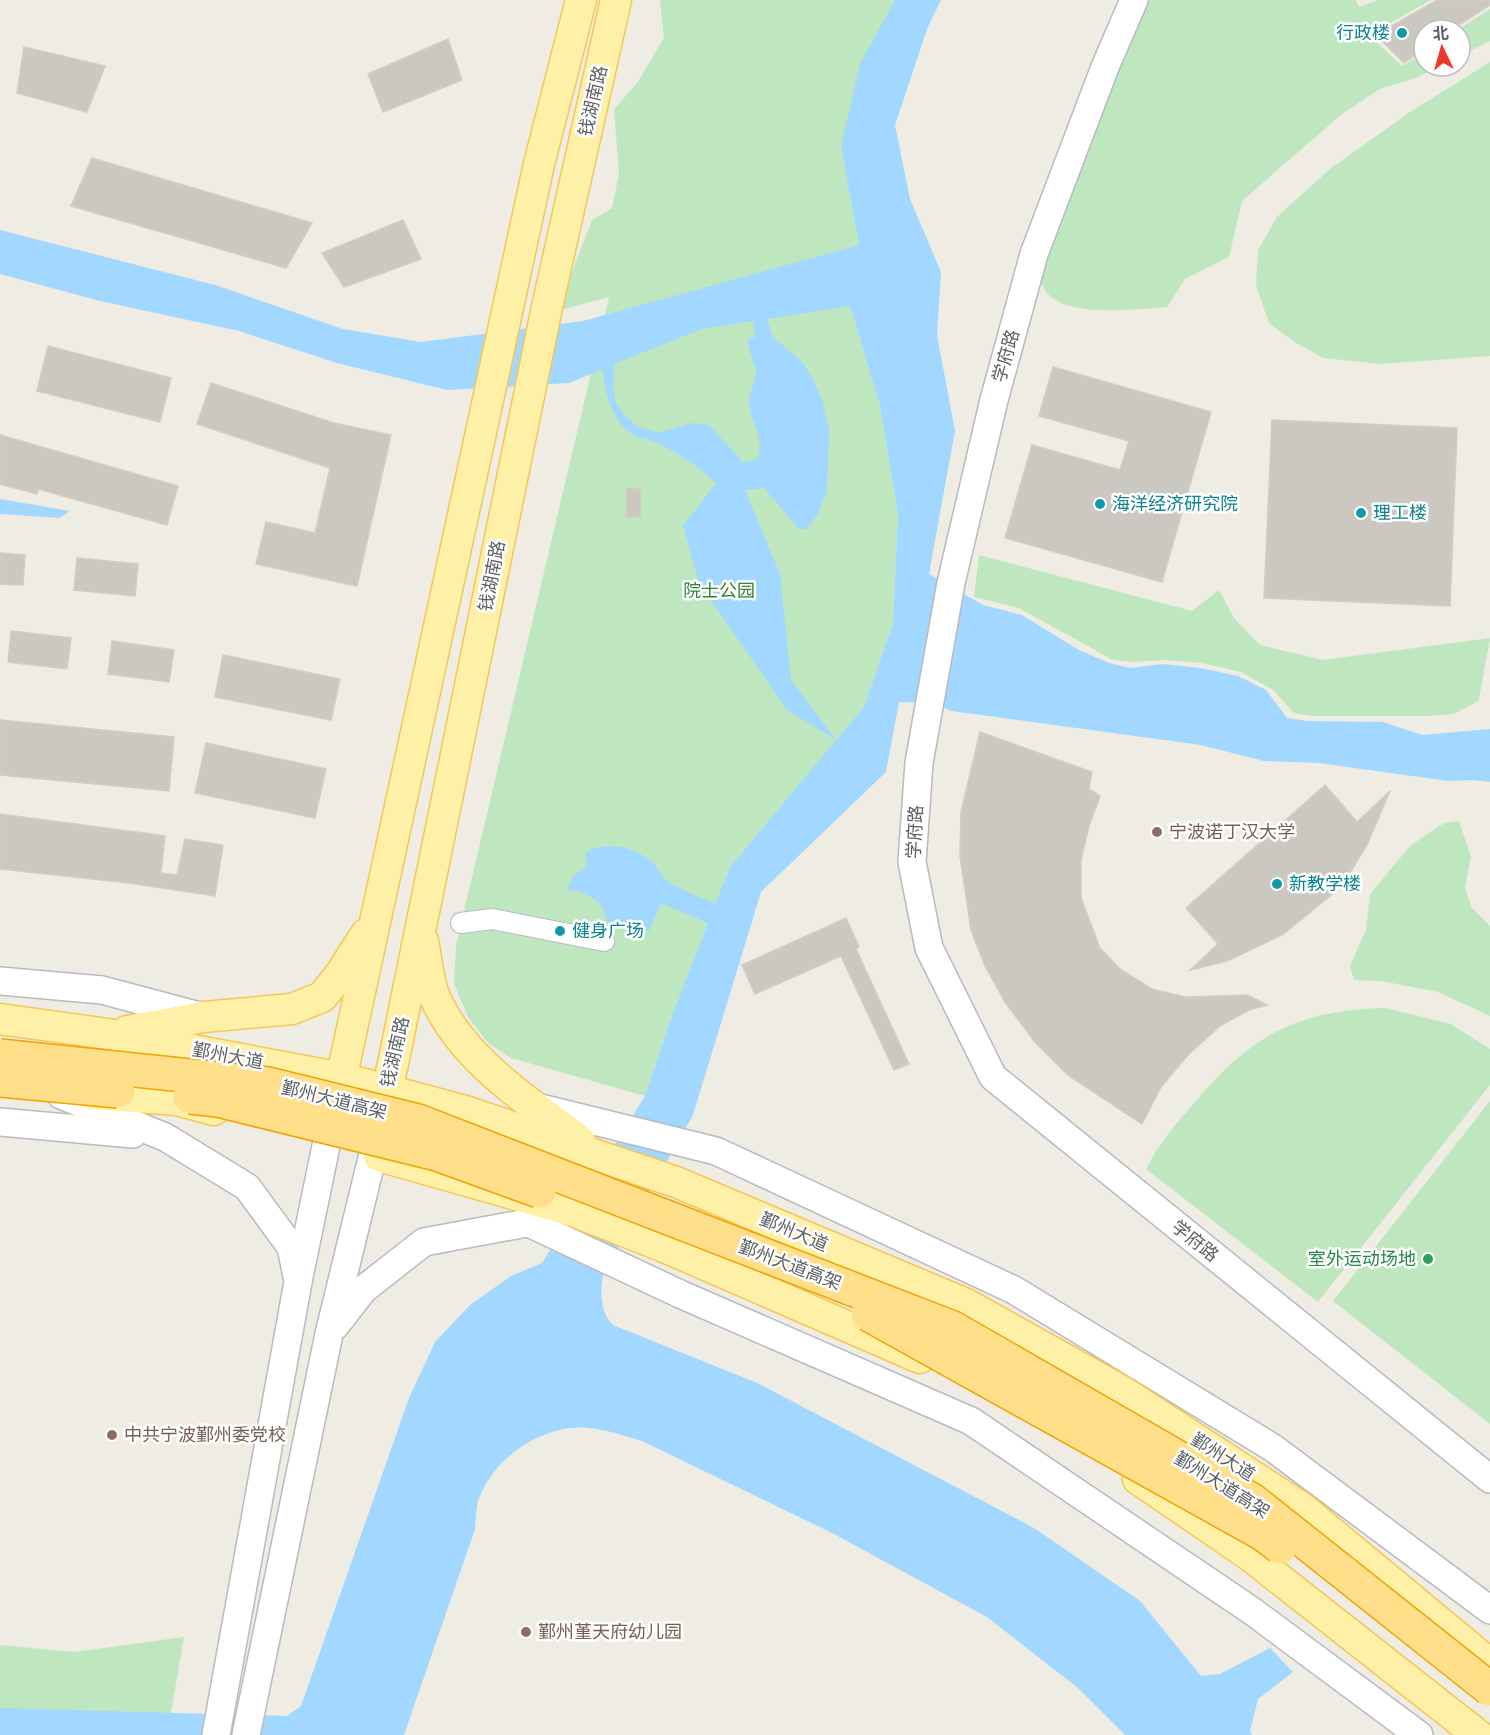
<svg xmlns="http://www.w3.org/2000/svg" width="1490" height="1735" font-family="'Work Sans','Noto Sans SC',sans-serif">
  <style>
    .green { fill: #bfe7bf }
    .water { fill: #a2d8ff; fill-rule: evenodd }
    .building { fill: #cbc8c2; stroke: #d3cdc1; stroke-width: 1.5 }
    .lines { fill: none; stroke-linecap: round; stroke-linejoin: round }
    .street-casing { stroke: #b8bbc0; stroke-width: 22 }
    .secondary-casing { stroke: #b7bac0; stroke-width: 30 }
    .primary-casing { stroke: #f5c656; stroke-width: 33 }
    .street { stroke: #fff; stroke-width: 20 }
    .secondary { stroke: #fff; stroke-width: 27 }
    .primary { stroke: #fff0a7; stroke-width: 30 }
    .highway-bridge-casing { stroke: #f1a300; stroke-width: 36; stroke-linecap: butt }
    .highway-bridge { stroke: #ffdf89; stroke-width: 33 }
    .culture-dot { fill: #0f9aa8; stroke: #fff; stroke-width: 2 }
    .education-dot { fill: #8d6e63; stroke: #fff; stroke-width: 2 }
    .leisure-dot { fill: #2e9e5b; stroke: #fff; stroke-width: 2 }
    .labels { text-anchor: middle; stroke-width: 5; stroke-linejoin: round; paint-order: stroke }
    .culture-label { font-size: 18px; fill: #0d838f; stroke: #fff; text-anchor: start }
    .street-label { font-size: 18px; fill: #5b5f64; stroke: #fff }
    .park-label { font-size: 18px; fill: #328435; stroke: #fff }
    .education-label { font-size: 18px; fill: #785e54; stroke: #fff; text-anchor: start }
    .leisure-label { font-size: 18px; fill: #27864d; stroke: #fff; text-anchor: end }
  </style>
  <rect width="100%" height="100%" fill="#eeece3"/>
  <!-- green -->
  <g class="green">
    <polygon points="660,0 897,0 841,147 859,245 850,306 880,406 898,514 893,623 864,707 730,867 672,1015 645,1096 511,1058 488,1043 468,1017 454,984 456,945 609,297 557,311 592,220 612,208 619,174 614,110 639,80 664,38"/>
    <path d="M1147,0H1356L1359,7L1378,0H1431L1369,35L1402,66L1424,52V66H1440L1419,77L1380,89L1343,113L1242,201L1229,257L1185,279L1167,307C1136,309 1073,318 1049,295C1044,291 1041,281 1038,275L1103,101Z"/>
    <polygon points="1490,9 1490,41 1460,56 1460,30 1457,30"/>
    <polygon points="1490,62 1490,356 1381,364 1323,358 1293,341 1269,323 1256,286 1258,250 1277,217 1330,169 1410,112"/>
    <polygon points="979,555 1192,611 1219,590 1234,618 1260,645 1323,660 1490,638 1479,699 1477,702 1453,714 1428,716 1311,716 1294,713 1273,690 1241,672 1202,663 1165,660 1132,662 1113,660 1019,608 974,597"/>
    <polygon points="1459,821 1471,857 1465,887 1471,907 1490,926 1490,1016 1438,992 1381,981 1354,980 1350,966 1366,930 1370,894 1411,845 1444,823"/>
    <path d="M1385,1008L1451,1024L1490,1049V1085L1318,1302L1146,1169C1159,1143 1176,1124 1195,1102C1251,1035 1298,1010 1385,1008Z"/>
    <polygon points="1490,1101 1490,1424 1333,1301"/>
    <polygon points="184,1637 167,1735 0,1735 0,1645 74,1652"/>
  </g>
  <!-- water -->
  <g class="water">
    <path d="M895,0H941L927,29L895,125L910,199L941,272L937,335L955,431L929,574L983,605L1022,615L1077,649L1109,663L1130,668L1163,664L1201,668L1238,676L1266,690L1287,718L1307,721L1383,722L1422,735L1490,729V782L1473,780L1448,781L1319,763L1264,761L1201,745L952,711L930,703L899,702L886,772L761,892L693,1115L603,1275C600,1292 600,1312 613,1325L757,1383L1034,1528L1140,1601L1201,1676L1220,1674L1270,1648L1293,1672L1258,1699L1250,1731L1252,1735H1125L1078,1688L987,1617L832,1533L642,1441C620,1434 593,1425 570,1428C529,1434 492,1462 478,1501C476,1510 476,1520 475,1529L404,1735H0V1708L287,1716L301,1706L409,1398L435,1342L470,1305L511,1276L542,1263L645,1096L672,1015L708,923L661,903L649,931L607,923C606,902 585,890 567,890L572,877L587,866L585,853C606,840 637,847 654,864C659,868 660,875 665,879C678,890 700,896 715,904L730,867L836,740L787,710L699,583L683,526L716,483C697,465 674,450 650,440C645,437 638,438 633,435C612,421 604,393 603,369L569,383L447,390L337,363L239,331L100,301L0,274V230L215,285L343,329L421,342L583,321L859,245L841,147L860,64ZM850,306L880,406L898,514L893,623L864,707L836,740L791,680L780,574L745,490L764,488L799,529H806L818,514L827,490L829,429L823,402L813,379L802,362L773,337L767,319ZM753,321L755,337L747,340C748,349 756,368 756,372C756,381 750,391 749,401C749,423 767,437 756,460L743,462L709,425L691,423L658,433L639,427L627,418L616,404L613,387L614,364L702,329Z"/>
    <polygon points="0,499 70,511 60,518 0,514"/>
  </g>
  <!-- building -->
  <g class="building">
    <polygon points="1437,0 1490,0 1490,5 1451,30 1424,30 1424,49 1404,63 1376,35"/>
    <polygon points="448,39 462,80 383,112 368,74"/>
    <polygon points="24,47 105,66 87,112 17,93"/>
    <polygon points="92,158 112,164 312,223 286,268 71,206"/>
    <polygon points="403,220 421,259 344,287 322,253"/>
    <polygon points="48,346 171,378 160,422 37,391"/>
    <polygon points="1053,367 1211,412 1162,582 1005,538 1032,445 1120,470 1129,441 1039,416"/>
    <polygon points="211,383 334,423 391,435 357,586 256,564 266,522 315,533 330,468 197,424"/>
    <polygon points="1272,420 1457,428 1450,606 1264,598"/>
    <polygon points="0,435 178,486 167,525 38,489 37,494 0,484"/>
    <polygon points="627,488 641,489 640,517 626,517"/>
    <polygon points="0,553 25,555 23,585 0,584"/>
    <polygon points="77,558 138,564 135,596 74,590"/>
    <polygon points="11,631 71,638 67,669 8,662"/>
    <polygon points="112,641 174,650 169,682 108,674"/>
    <polygon points="223,655 340,679 331,720 215,697"/>
    <polygon points="0,720 174,737 169,791 0,775"/>
    <polygon points="980,732 1092,772 1089,789 1100,796 1089,826 1081,860 1081,898 1100,948 1120,969 1152,989 1185,997 1248,995 1267,1005 1249,1010 1220,1026 1189,1054 1161,1087 1142,1124 1069,1076 1034,1041 1005,1002 985,966 971,930 960,856 961,812"/>
    <polygon points="206,743 326,769 315,818 195,793"/>
    <polygon points="1325,785 1357,822 1390,791 1367,845 1351,871 1330,896 1282,935 1227,961 1190,970 1218,944 1186,908"/>
    <polygon points="0,814 165,836 161,873 177,875 185,839 223,845 215,896 129,883 0,869"/>
    <polygon points="846,918 859,947 856,949 909,1064 894,1070 841,956 755,994 742,965"/>
  </g>
  <g class="lines">
    <!-- street casing -->
    <g class="street-casing">
      <polyline id="street" points="461,923 492,919 604,941"/>
    </g>
    <!-- secondary casing -->
    <g class="secondary-casing">
      <g id="secondary">
        <polyline points="1134,0 1105,67 1034,254 994,400 951,583 919,763 912,862 929,948 993,1077 1490,1479"/>
        <polyline points="0,981 102,990 203,1017"/>
        <polyline points="61,1095 165,1137 247,1187 291,1247 297,1276"/>
        <polyline points="537,1107 716,1151 1014,1290 1273,1448 1490,1610"/>
        <polyline points="0,1122 133,1134"/>
        <polyline points="531,1224 680,1294 971,1421 1252,1611 1419,1735"/>
        <polyline points="335,1326 364,1289 424,1242 548,1219"/>
        <polyline points="216,1735 298,1282 327,1141"/>
        <polyline points="246,1735 329,1334 373,1154"/>
      </g>
    </g>
    <!-- primary casing -->
    <g class="primary-casing">
      <g id="primary">
        <path d="M423,941C427,960 428,983 436,1000C465,1062 527,1100 580,1141"/>
        <polyline points="0,1019 108,1034 342,1078 465,1111 676,1182 966,1304 1122,1391 1302,1508 1490,1664"/>
        <polyline points="127,1031 203,1017 292,1009 322,997 339,976 366,934"/>
        <polyline points="93,1094 177,1100 214,1110"/>
        <polyline points="337,1098 539,164 581,0"/>
        <polyline points="382,1109 393,1064 547,307 616,0"/>
        <polyline points="379,1156 573,1211 662,1246 920,1358"/>
        <polyline points="1138,1479 1249,1555 1478,1735"/>
      </g>
    </g>
    <!-- street -->
    <use href="#street" class="street"/>
    <!-- secondary -->
    <use href="#secondary" class="secondary"/>
    <!-- primary -->
    <use href="#primary" class="primary"/>
    <!-- highway-bridge casing -->
    <g class="highway-bridge-casing">
      <g id="highway-bridge">
        <polyline points="0,1056 268,1084 418,1121 953,1328 1252,1500 1490,1689"/>
        <polyline points="0,1080 118,1091"/>
        <polyline points="190,1097 218,1100 437,1154 539,1191"/>
        <polyline points="868,1314 1263,1534 1280,1547"/>
      </g>
    </g>
    <!-- highway-bridge -->
    <use href="#highway-bridge" class="highway-bridge"/>
  </g>
  <!-- markers -->
  <g class="culture-dot">
    <circle cx="1402" cy="33" r="6"/>
    <circle cx="1100" cy="504" r="6"/>
    <circle cx="1361" cy="513" r="6"/>
    <circle cx="1277" cy="884" r="6"/>
    <circle cx="560" cy="931" r="6"/>
  </g>
  <g class="education-dot">
    <circle cx="1157" cy="832" r="6"/>
    <circle cx="112" cy="1435" r="6"/>
    <circle cx="526" cy="1632" r="6"/>
  </g>
  <circle class="leisure-dot" cx="1428" cy="1259" r="6"/>
  <g class="labels">
    <!-- culture labels -->
    <g class="culture-label">
      <text x="1390" y="39" text-anchor="end">行政楼</text>
      <text x="1112" y="510">海洋经济研究院</text>
      <text x="1373" y="519">理工楼</text>
      <text x="1289" y="890">新教学楼</text>
      <text x="572" y="937">健身广场</text>
    </g>
    <!-- street labels -->
    <g class="street-label">
      <text transform="translate(593 101) rotate(-77)" y="6">钱湖南路</text>
      <text transform="translate(1006 356) rotate(-74)" y="6">学府路</text>
      <text transform="translate(492 576) rotate(-79)" y="6">钱湖南路</text>
      <text transform="translate(915 832) rotate(-87)" y="6">学府路</text>
      <text transform="translate(395 1052) rotate(-77)" y="6">钱湖南路</text>
      <text transform="translate(228 1056) rotate(11)" y="6">鄞州大道</text>
      <text transform="translate(334 1100) rotate(14)" y="6">鄞州大道高架</text>
      <text transform="translate(794 1232) rotate(23)" y="6">鄞州大道</text>
      <text transform="translate(1195 1241) rotate(39)" y="6">学府路</text>
      <text transform="translate(790 1265) rotate(21)" y="6">鄞州大道高架</text>
      <text transform="translate(1223 1457) rotate(33)" y="6">鄞州大道</text>
      <text transform="translate(1222 1485) rotate(32)" y="6">鄞州大道高架</text>
    </g>
    <!-- park labels -->
    <g class="park-label">
      <text x="719" y="597">院士公园</text>
    </g>
    <!-- education labels -->
    <g class="education-label">
      <text x="1169" y="838">宁波诺丁汉大学</text>
      <text x="124" y="1441">中共宁波鄞州委党校</text>
      <text x="538" y="1638">鄞州堇天府幼儿园</text>
    </g>
    <!-- leisure labels -->
    <g class="leisure-label">
      <text x="1416" y="1265">室外运动场地</text>
    </g>
  </g>
  <!-- north arrow -->
  <g transform="translate(1442 48) rotate(355)"><circle r="28" fill="#ffffff" stroke="#bdbfc1" stroke-width="1.5"/>
  <path d="M0-4.5L10 22L0 15L-10 22Z" fill="#ee362a"/>
  <text y="-9" font-size="16" font-weight="bold" text-anchor="middle" fill="#5b5f64">北</text>
  </g>
</svg>
